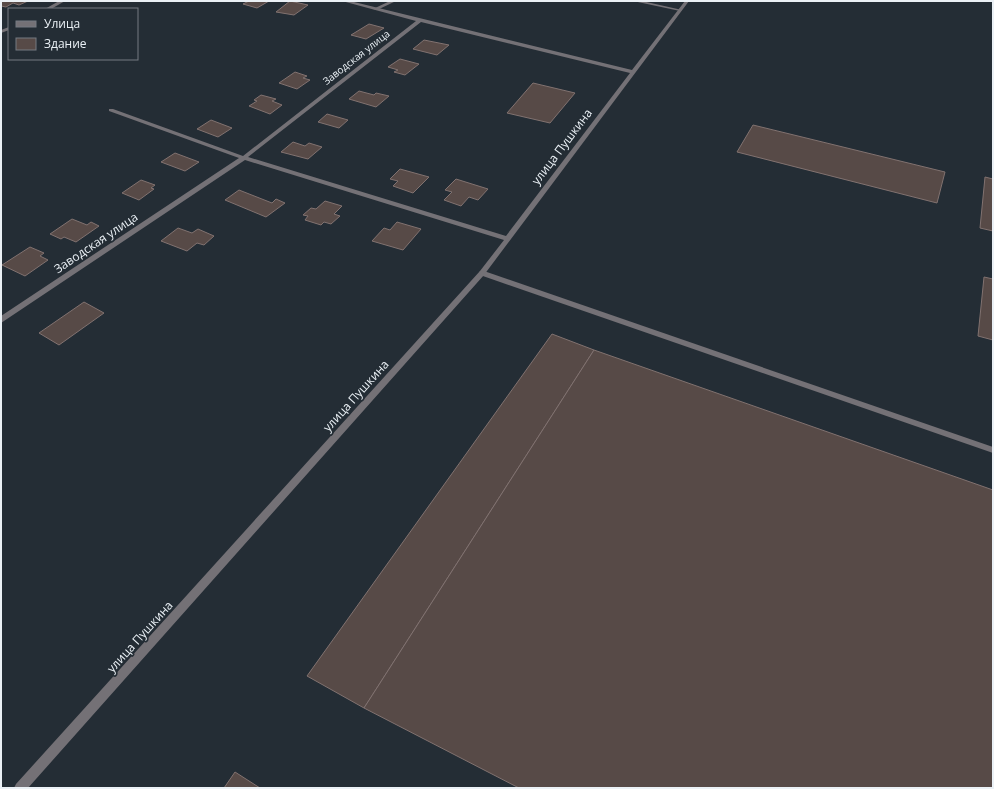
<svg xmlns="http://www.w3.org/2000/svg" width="994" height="789" font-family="'Open Sans',sans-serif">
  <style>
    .building { fill: #574a47; stroke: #817270 }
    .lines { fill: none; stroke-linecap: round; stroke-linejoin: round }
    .service { fill: #747176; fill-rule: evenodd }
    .minor { fill: #747176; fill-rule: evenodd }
    .labels { text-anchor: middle; stroke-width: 3.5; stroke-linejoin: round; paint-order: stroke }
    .far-street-label { font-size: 10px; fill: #ebf1f6; stroke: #242d35 }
    .street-label { font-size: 12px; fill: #ebf1f6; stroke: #242d35 }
  </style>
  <rect width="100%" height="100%" fill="#242d35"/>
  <!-- building -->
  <g class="building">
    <polygon points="1,1 28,1 19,5 13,3 6,7 1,6"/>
    <polygon points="249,1 269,1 257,8 243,4"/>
    <polygon points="290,1 308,5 294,15 276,12"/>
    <polygon points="369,24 384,28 366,39 351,35"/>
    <polygon points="424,40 449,45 437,55 413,49"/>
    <polygon points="400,59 419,64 405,75 394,72 398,70 388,67"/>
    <polygon points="295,72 307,76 303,78 310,80 297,89 279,83"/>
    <polygon points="533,83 575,93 550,123 507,113"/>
    <polygon points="359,91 374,95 376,93 389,96 376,107 349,99"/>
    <polygon points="261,95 276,99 272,101 282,105 270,114 249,106 257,101 254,100"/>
    <polygon points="327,114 348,120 339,128 318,122"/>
    <polygon points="211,120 232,128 218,137 197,129"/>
    <polygon points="753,125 945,172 937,203 737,152"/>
    <polygon points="293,142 305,146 309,143 322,147 308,159 281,152"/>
    <polygon points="175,153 199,162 185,171 161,162"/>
    <polygon points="400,169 429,177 413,193 393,186 398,181 390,179"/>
    <polygon points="985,177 993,179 993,231 980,228"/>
    <polygon points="456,179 488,189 478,200 469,197 461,206 444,200 452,192 445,190"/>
    <polygon points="141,180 155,185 151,188 154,189 139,200 122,193"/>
    <polygon points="239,190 272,203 276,199 285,203 266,217 225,200"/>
    <polygon points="325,201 342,206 334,214 340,216 331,224 324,222 321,225 305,220 308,216 303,215 311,208 316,209"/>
    <polygon points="72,219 87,225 91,222 99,226 76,242 64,237 61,239 50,234"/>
    <polygon points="397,222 421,229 403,250 372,241 384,228 390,230"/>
    <polygon points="178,228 192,233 198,229 214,236 204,245 197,243 187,251 161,241"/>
    <polygon points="30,247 44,253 40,256 48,260 25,276 2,265"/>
    <polygon points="984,277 993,279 993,340 978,336"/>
    <polygon points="84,302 104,313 59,345 39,333"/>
    <polygon points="552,334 594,350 364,708 307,676"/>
    <polygon points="594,350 993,490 993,788 519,788 364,708"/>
    <polygon points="235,772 260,788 224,788"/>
  </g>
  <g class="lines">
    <!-- service -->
    <g class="service">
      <polygon points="390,1 396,1 377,10 373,9"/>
      <polygon points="633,1 642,1 682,10 680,11"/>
      <polygon points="480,271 484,271 993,447 993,453 480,275 479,273"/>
    </g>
    <!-- minor -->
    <g class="minor">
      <polygon points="59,1 65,1 51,9 45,9"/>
      <path d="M342,1H350L632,70L685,1H689L484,275L28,788H14L16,784L480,271L504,240L245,160L1,323V316L239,158L109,111V109H113L243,156L416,21ZM421,22L630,73L506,236L248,157Z"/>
      <polygon points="9,27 9,30 1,33 1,30"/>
    </g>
  </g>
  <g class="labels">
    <!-- far-street labels -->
    <g class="far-street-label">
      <text transform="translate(356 57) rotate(-38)" y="4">Заводская улица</text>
    </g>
    <!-- street labels -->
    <g class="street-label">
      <text transform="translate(562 147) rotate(-53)" y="4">улица Пушкина</text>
      <text transform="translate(96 243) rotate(-34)" y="4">Заводская улица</text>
      <text transform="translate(356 396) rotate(-48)" y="4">улица Пушкина</text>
      <text transform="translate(140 637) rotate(-48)" y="4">улица Пушкина</text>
    </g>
  </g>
  <!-- border -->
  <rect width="994" height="789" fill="none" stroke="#ebf1f6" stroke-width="4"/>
  <!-- legend -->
  <rect x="8" y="8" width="130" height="52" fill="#242d35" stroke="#747b82"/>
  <rect x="16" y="21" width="20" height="6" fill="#747176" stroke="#747b82"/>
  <text x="44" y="28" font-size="12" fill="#ebf1f6">Улица</text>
  <rect x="16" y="38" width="20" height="12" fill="#574a47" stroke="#747b82"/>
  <text x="44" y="48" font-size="12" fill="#ebf1f6">Здание</text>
</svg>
